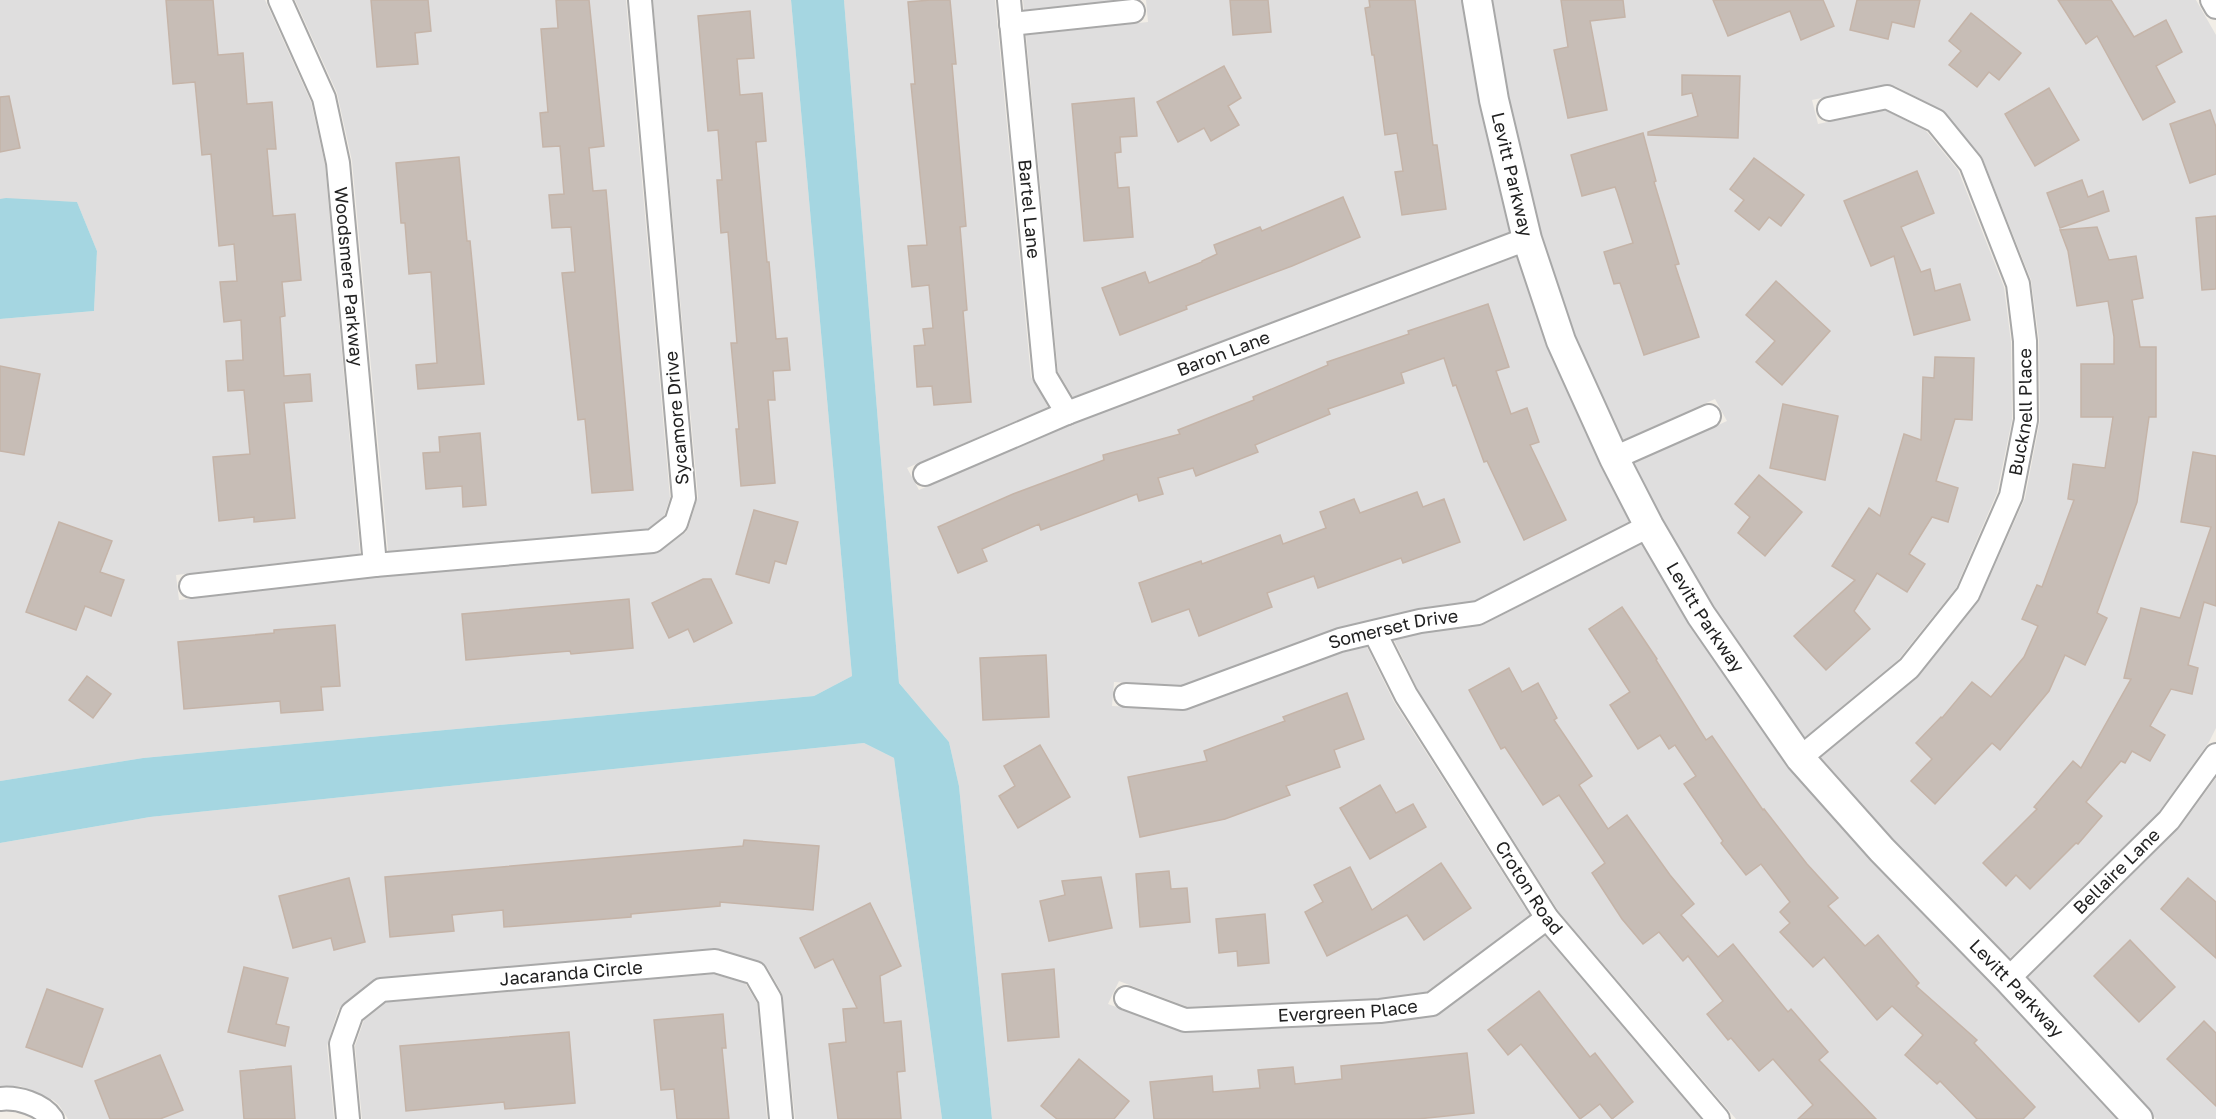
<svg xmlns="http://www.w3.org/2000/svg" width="2216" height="1119" font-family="'Golos Text',sans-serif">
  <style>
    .residential { fill: #dfdede }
    .water { fill: #a5d6e1 }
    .building { fill: #c7bdb6; stroke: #c5b4a8; stroke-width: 1.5 }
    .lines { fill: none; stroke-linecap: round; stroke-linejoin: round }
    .minor-casing { stroke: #a8a8a8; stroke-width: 26 }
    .tertiary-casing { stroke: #a8a8a8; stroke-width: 32 }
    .minor { stroke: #fff; stroke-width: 22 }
    .tertiary { stroke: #fff; stroke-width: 28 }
    .labels { text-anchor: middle; stroke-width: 4.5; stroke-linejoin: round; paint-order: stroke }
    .street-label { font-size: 18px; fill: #212121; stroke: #fff }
  </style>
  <rect width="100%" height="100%" fill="#f2eee7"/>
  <!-- residential -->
  <g class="residential">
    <polygon points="0,0 265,0 311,102 325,165 360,554 176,575 179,600 376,577 654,553 662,550 686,532 689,526 698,497 653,0 791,0 852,676 814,696 143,758 0,781 0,319 94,311 97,251 77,202 0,199"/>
    <polygon points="295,0 626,0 670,498 664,516 648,529 388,551 352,161 337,93"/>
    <polygon points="844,0 995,0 1031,377 1048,407 907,468 919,490 1073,424 1518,256 1595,453 1631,522 1474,602 1419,608 1337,629 1181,686 1114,682 1112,706 1182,710 1344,652 1367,647 1394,702 1530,916 1426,992 1379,999 1188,1007 1119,981 1108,1004 1185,1032 1381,1023 1433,1016 1441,1013 1545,936 1701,1119 992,1119 959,786 949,742 899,683"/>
    <polygon points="1023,0 1123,0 1024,10"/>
    <polygon points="1146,0 1463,0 1480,102 1511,232 1073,397 1058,372 1026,35 1148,22"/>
    <polygon points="1491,0 2196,0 2216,35 2216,728 2209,742 2158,813 2008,960 1893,842 1819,759 1918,677 1979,601 2025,498 2040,420 2039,340 2031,280 1982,157 1943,111 1895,86 1885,85 1812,100 1818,124 1885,110 1926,131 1958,170 2004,287 2011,342 2012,420 1997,493 1956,588 1898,660 1803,739 1713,608 1661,521 1632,464 1727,421 1715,399 1621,441 1575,337 1540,236 1508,98"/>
    <polygon points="1643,543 1782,756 1781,758 2120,1119 1736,1119 1559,912 1418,690 1394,640 1423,633 1485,624"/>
    <polygon points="864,743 894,758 942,1119 795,1119 782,993 767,967 759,962 714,949 380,978 372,981 338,1010 327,1046 334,1119 68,1119 59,1105 53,1100 20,1086 0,1087 0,843 150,817"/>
    <polygon points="2216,778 2216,1119 2156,1119 2026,979 2179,828"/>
    <polygon points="713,974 745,983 757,1003 767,1119 362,1119 355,1046 364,1020 387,1002"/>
  </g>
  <!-- water -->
  <g class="water">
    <polygon points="791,0 844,0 899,683 949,742 959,786 992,1119 942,1119 894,758 864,743 150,817 0,843 0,781 143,758 814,696 852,676"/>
    <polygon points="6,198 77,202 97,251 94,311 0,319 0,199"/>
  </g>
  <!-- building -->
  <g class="building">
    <polygon points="166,0 213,0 218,55 243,53 247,104 272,102 276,149 267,149 273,216 295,214 301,280 282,282 285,316 280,317 284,376 310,374 312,401 284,403 295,518 254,522 254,517 219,521 213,457 250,454 244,390 228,391 226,361 243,360 241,320 224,322 220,282 237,281 234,244 219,246 211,154 202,155 195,82 173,84"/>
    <polygon points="371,0 428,0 431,31 415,33 418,64 377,67"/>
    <polygon points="556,0 589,0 604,146 589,148 593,191 606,190 633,490 592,493 585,419 578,420 562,273 575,272 571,227 552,228 549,195 564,194 560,146 543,147 540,113 548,112 541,29 558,28"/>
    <polygon points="930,0 950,0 956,64 952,64 966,226 960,227 967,310 963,311 971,402 934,405 932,386 917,387 914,346 925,345 923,329 933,328 929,285 912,287 908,246 927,245 911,84 915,84 908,2"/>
    <polygon points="1230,0 1268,0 1271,32 1233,35"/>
    <polygon points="1369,0 1415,0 1433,145 1437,145 1446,209 1402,215 1395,172 1403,171 1397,133 1385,135 1374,55 1372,55 1365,8 1370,7"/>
    <polygon points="1561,0 1623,0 1625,17 1590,21 1607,110 1568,118 1554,50 1568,47"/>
    <polygon points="1713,0 1823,0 1834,26 1801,40 1790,11 1728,36"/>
    <polygon points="1857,0 1920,0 1914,27 1892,22 1888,39 1850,30"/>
    <polygon points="2058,0 2111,0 2134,37 2166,20 2182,52 2156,66 2175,102 2143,120 2097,36 2086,44"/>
    <polygon points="750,11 754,58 737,59 740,95 762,93 766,141 756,142 767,262 769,262 776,339 787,338 790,370 773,371 775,400 768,400 775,483 741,486 736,429 739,429 731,343 737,343 728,232 721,233 717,180 722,180 718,130 708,131 698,16"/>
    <polygon points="1971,13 2021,53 1999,80 1989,72 1977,87 1949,65 1961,51 1949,41"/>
    <polygon points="1224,66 1241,98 1228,106 1239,125 1211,141 1204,128 1178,142 1157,102"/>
    <polygon points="1682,75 1740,76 1738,138 1648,135 1648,132 1698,116 1692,93 1682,95"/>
    <polygon points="2049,88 2079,140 2035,166 2005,114"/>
    <polygon points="9,96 20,148 0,152 0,97"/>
    <polygon points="1134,98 1137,136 1120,137 1121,152 1115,153 1118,188 1129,187 1133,237 1084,241 1072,104"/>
    <polygon points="2210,110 2216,127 2216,174 2190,183 2170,124"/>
    <polygon points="1643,133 1656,181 1654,182 1679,264 1675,265 1699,337 1644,355 1620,283 1614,284 1604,252 1633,243 1617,192 1615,187 1582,196 1571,155"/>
    <polygon points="459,157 467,241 470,241 484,384 418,389 416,365 437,363 431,272 409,274 405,223 401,223 396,163"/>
    <polygon points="1754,158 1804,195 1781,226 1769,217 1759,230 1735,211 1744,200 1730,189"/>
    <polygon points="1917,171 1934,213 1901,227 1921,272 1930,269 1935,291 1960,284 1970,320 1914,335 1894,256 1871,266 1844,201"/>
    <polygon points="2082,180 2088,197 2103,191 2109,211 2060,228 2047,193"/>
    <polygon points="1343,197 1360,237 1292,266 1186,306 1187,309 1120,335 1102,288 1145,272 1149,283 1202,262 1202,261 1217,254 1214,245 1260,227 1262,231"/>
    <polygon points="2216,216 2216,289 2202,290 2196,218"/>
    <polygon points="2097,227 2109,260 2136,256 2143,298 2132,300 2140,347 2156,347 2156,417 2149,417 2137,502 2097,613 2107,618 2085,665 2065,655 2049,691 2000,750 1992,743 1935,804 1911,781 1932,759 1916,743 1941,717 1942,718 1972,682 1991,697 2024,657 2038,626 2022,619 2037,585 2042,587 2074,500 2068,499 2073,464 2105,468 2113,417 2081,417 2081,364 2114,364 2114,337 2108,301 2077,306 2068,251 2060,230"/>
    <polygon points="1776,281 1830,331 1782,385 1756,362 1775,341 1746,315"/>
    <polygon points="1488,304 1509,367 1496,371 1511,414 1527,408 1539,442 1530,445 1566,520 1524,540 1487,461 1484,462 1456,385 1453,386 1444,358 1401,373 1404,383 1328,409 1330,414 1255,445 1258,452 1196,476 1193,468 1158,478 1163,494 1139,501 1137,494 1041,530 1039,524 982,549 987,561 958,573 938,527 1013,494 1104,460 1103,455 1180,434 1178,430 1254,400 1253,397 1328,365 1327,362 1409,334 1408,331"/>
    <polygon points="1935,357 1974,358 1972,420 1955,419 1936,481 1958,488 1948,522 1932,517 1909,554 1925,564 1907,592 1877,573 1854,611 1870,629 1826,670 1794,636 1855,580 1832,566 1869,508 1880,516 1904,434 1921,440 1923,377 1934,378"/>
    <polygon points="0,366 40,374 24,455 0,451"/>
    <polygon points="1783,404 1838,416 1825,480 1770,468"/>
    <polygon points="480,433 486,505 463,507 462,486 426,489 423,453 440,452 439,437"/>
    <polygon points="2193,452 2216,456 2216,606 2204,602 2188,665 2198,668 2192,694 2171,689 2150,726 2165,735 2150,761 2132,751 2125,763 2121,761 2086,802 2102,816 2078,844 2076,843 2030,889 2016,875 2006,886 1983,863 2037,809 2034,807 2073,761 2081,768 2131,679 2124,678 2141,608 2180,618 2211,527 2181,522"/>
    <polygon points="1759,475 1802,512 1765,556 1738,533 1750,517 1735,504"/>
    <polygon points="1417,492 1423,507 1444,499 1460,542 1403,563 1401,558 1318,588 1314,576 1267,593 1272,607 1199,636 1189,609 1152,622 1139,583 1201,561 1202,564 1280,535 1283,544 1326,528 1320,512 1354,499 1360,513"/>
    <polygon points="754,510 798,522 786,564 775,561 769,583 736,574"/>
    <polygon points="59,522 112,541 100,572 124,580 111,616 85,606 76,630 26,612"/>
    <polygon points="703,579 711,579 732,623 694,642 688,629 669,638 652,603"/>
    <polygon points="629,599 633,648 571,654 570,651 466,660 462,614"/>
    <polygon points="1622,607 1657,659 1656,660 1706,740 1712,736 1763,810 1764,809 1807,864 1838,898 1828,906 1865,946 1878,935 1919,983 1916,986 1977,1040 1974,1043 2035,1107 2023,1119 1977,1119 1940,1081 1937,1084 1905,1055 1923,1035 1892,1006 1877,1020 1824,957 1813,967 1780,932 1790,923 1780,912 1790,902 1761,864 1746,875 1721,843 1723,841 1684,784 1696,776 1675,745 1669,749 1660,735 1638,749 1610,705 1630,692 1589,629"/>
    <polygon points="335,625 340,686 321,687 323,710 281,713 280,701 184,709 178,642 274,633 274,630"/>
    <polygon points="1046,655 1049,717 983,720 980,658"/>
    <polygon points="1509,668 1522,692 1538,683 1557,718 1554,720 1592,776 1579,785 1608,829 1627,815 1670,875 1694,904 1681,915 1718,957 1733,944 1788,1012 1791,1009 1828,1052 1819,1060 1876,1119 1798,1119 1813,1105 1773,1059 1759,1071 1731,1038 1728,1040 1707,1014 1723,1001 1688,956 1683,961 1659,932 1643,944 1622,919 1592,873 1605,863 1559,795 1543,805 1505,747 1501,749 1469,690"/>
    <polygon points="87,676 111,694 93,718 69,700"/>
    <polygon points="1347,693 1364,739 1334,750 1340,767 1286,786 1290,795 1225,819 1140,837 1128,777 1207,761 1204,751 1285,721 1283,717"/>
    <polygon points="1040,745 1070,797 1018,828 999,796 1015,786 1004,766"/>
    <polygon points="1380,785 1396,813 1413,804 1426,827 1370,859 1340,808"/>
    <polygon points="744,840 819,846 813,910 720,902 720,906 631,914 631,917 504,927 503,910 452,915 454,931 390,937 385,877 743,846"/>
    <polygon points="1441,863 1471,908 1424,940 1407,915 1327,956 1305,912 1323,902 1314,885 1350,867 1372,910"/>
    <polygon points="1169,871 1171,889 1187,888 1190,922 1140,927 1136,874"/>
    <polygon points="1101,877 1112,928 1049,941 1040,901 1065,895 1062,881"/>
    <polygon points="349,878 365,942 334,950 331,938 293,948 279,896"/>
    <polygon points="2188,878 2216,902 2216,958 2161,909"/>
    <polygon points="870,903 901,966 880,976 884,1023 901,1021 905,1071 897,1072 901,1119 838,1119 829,1044 846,1042 843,1009 857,1008 833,959 815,968 800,938"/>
    <polygon points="1265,914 1269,963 1238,966 1237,951 1219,953 1216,919"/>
    <polygon points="2130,940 2175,987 2139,1022 2094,976"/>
    <polygon points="244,967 288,978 276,1024 289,1027 285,1046 228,1032"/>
    <polygon points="1054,969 1059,1037 1008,1041 1002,974"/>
    <polygon points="47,989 103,1009 82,1067 26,1047"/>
    <polygon points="1539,991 1590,1057 1595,1053 1633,1102 1612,1119 1600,1104 1580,1119 1521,1044 1508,1055 1488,1030"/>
    <polygon points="723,1014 726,1048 722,1048 729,1119 677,1119 674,1089 661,1090 654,1020"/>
    <polygon points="2204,1021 2216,1033 2216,1106 2167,1059"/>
    <polygon points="569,1032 575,1103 505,1109 504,1102 406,1111 400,1046"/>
    <polygon points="1467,1053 1474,1113 1418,1119 1154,1119 1150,1082 1212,1076 1213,1092 1260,1088 1258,1070 1293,1067 1295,1084 1342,1079 1341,1066"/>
    <polygon points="160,1055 183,1110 160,1119 110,1119 95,1081"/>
    <polygon points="1079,1059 1129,1101 1114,1119 1057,1119 1041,1106"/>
    <polygon points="291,1066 295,1119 244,1119 240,1071"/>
  </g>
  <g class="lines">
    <!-- minor casing -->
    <g class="minor-casing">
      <g id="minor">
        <path id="s1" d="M280,0L324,98L338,163L375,565"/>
        <path id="s2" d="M1009,0L1045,376L1067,413"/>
        <polyline points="2212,0 2216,7"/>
        <polyline points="1011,24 1133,11"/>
        <polyline points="1614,458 1709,416"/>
        <path id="s3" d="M925,474L1067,413L1527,239"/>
        <polyline points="191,586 375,565 653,541 676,523 684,498 640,0"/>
        <path id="s4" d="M1375,633L1406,695L1547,918L1718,1119"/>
        <path id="s5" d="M1126,695L1183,698L1340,640L1420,621L1478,613L1649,526"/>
        <path id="s6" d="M1800,758L1909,668L1968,594L2011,496L2026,420L2025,341L2018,284L1971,164L1936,121L1887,97L1829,109"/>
        <path id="s7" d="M2008,979L2169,820L2216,755"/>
        <path id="s8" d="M1126,998L1185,1020L1380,1011L1432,1004L1547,918"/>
        <path d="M0,1099C17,1097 42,1104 52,1119"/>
        <path id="s9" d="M348,1119L341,1044L352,1013L381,990L715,961L755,973L770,999L781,1119"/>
      </g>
    </g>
    <!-- tertiary casing -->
    <g class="tertiary-casing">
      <g id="tertiary">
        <path id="s10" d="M1477,0L1494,100L1527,239L1561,341L1614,458L1649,526L1701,615L1800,758L1882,850L2008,979L2138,1119"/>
      </g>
    </g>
    <!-- minor -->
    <use href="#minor" class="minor"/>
    <!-- tertiary -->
    <use href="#tertiary" class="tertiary"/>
  </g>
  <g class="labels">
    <!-- street labels -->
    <g class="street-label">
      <text dy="6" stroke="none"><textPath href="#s10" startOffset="178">Levitt Parkway</textPath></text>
      <text dy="6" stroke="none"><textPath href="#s2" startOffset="210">Bartel Lane</textPath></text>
      <text dy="6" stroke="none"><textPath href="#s1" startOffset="288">Woodsmere Parkway</textPath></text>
      <text dy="6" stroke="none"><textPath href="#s3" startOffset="322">Baron Lane</textPath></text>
      <text dy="6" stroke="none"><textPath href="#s6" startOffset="428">Bucknell Place</textPath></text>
      <text transform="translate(677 418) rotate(-95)" y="6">Sycamore Drive</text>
      <text dy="6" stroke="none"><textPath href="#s10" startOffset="664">Levitt Parkway</textPath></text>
      <text dy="6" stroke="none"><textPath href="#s5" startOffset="279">Somerset Drive</textPath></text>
      <text dy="6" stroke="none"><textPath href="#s7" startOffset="153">Bellaire Lane</textPath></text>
      <text dy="6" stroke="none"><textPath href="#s4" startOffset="298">Croton Road</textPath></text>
      <text dy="6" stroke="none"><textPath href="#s9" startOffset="336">Jacaranda Circle</textPath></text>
      <text dy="6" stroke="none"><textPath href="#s10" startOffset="1150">Levitt Parkway</textPath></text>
      <text dy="6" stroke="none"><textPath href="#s8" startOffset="226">Evergreen Place</textPath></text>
    </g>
  </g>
</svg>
